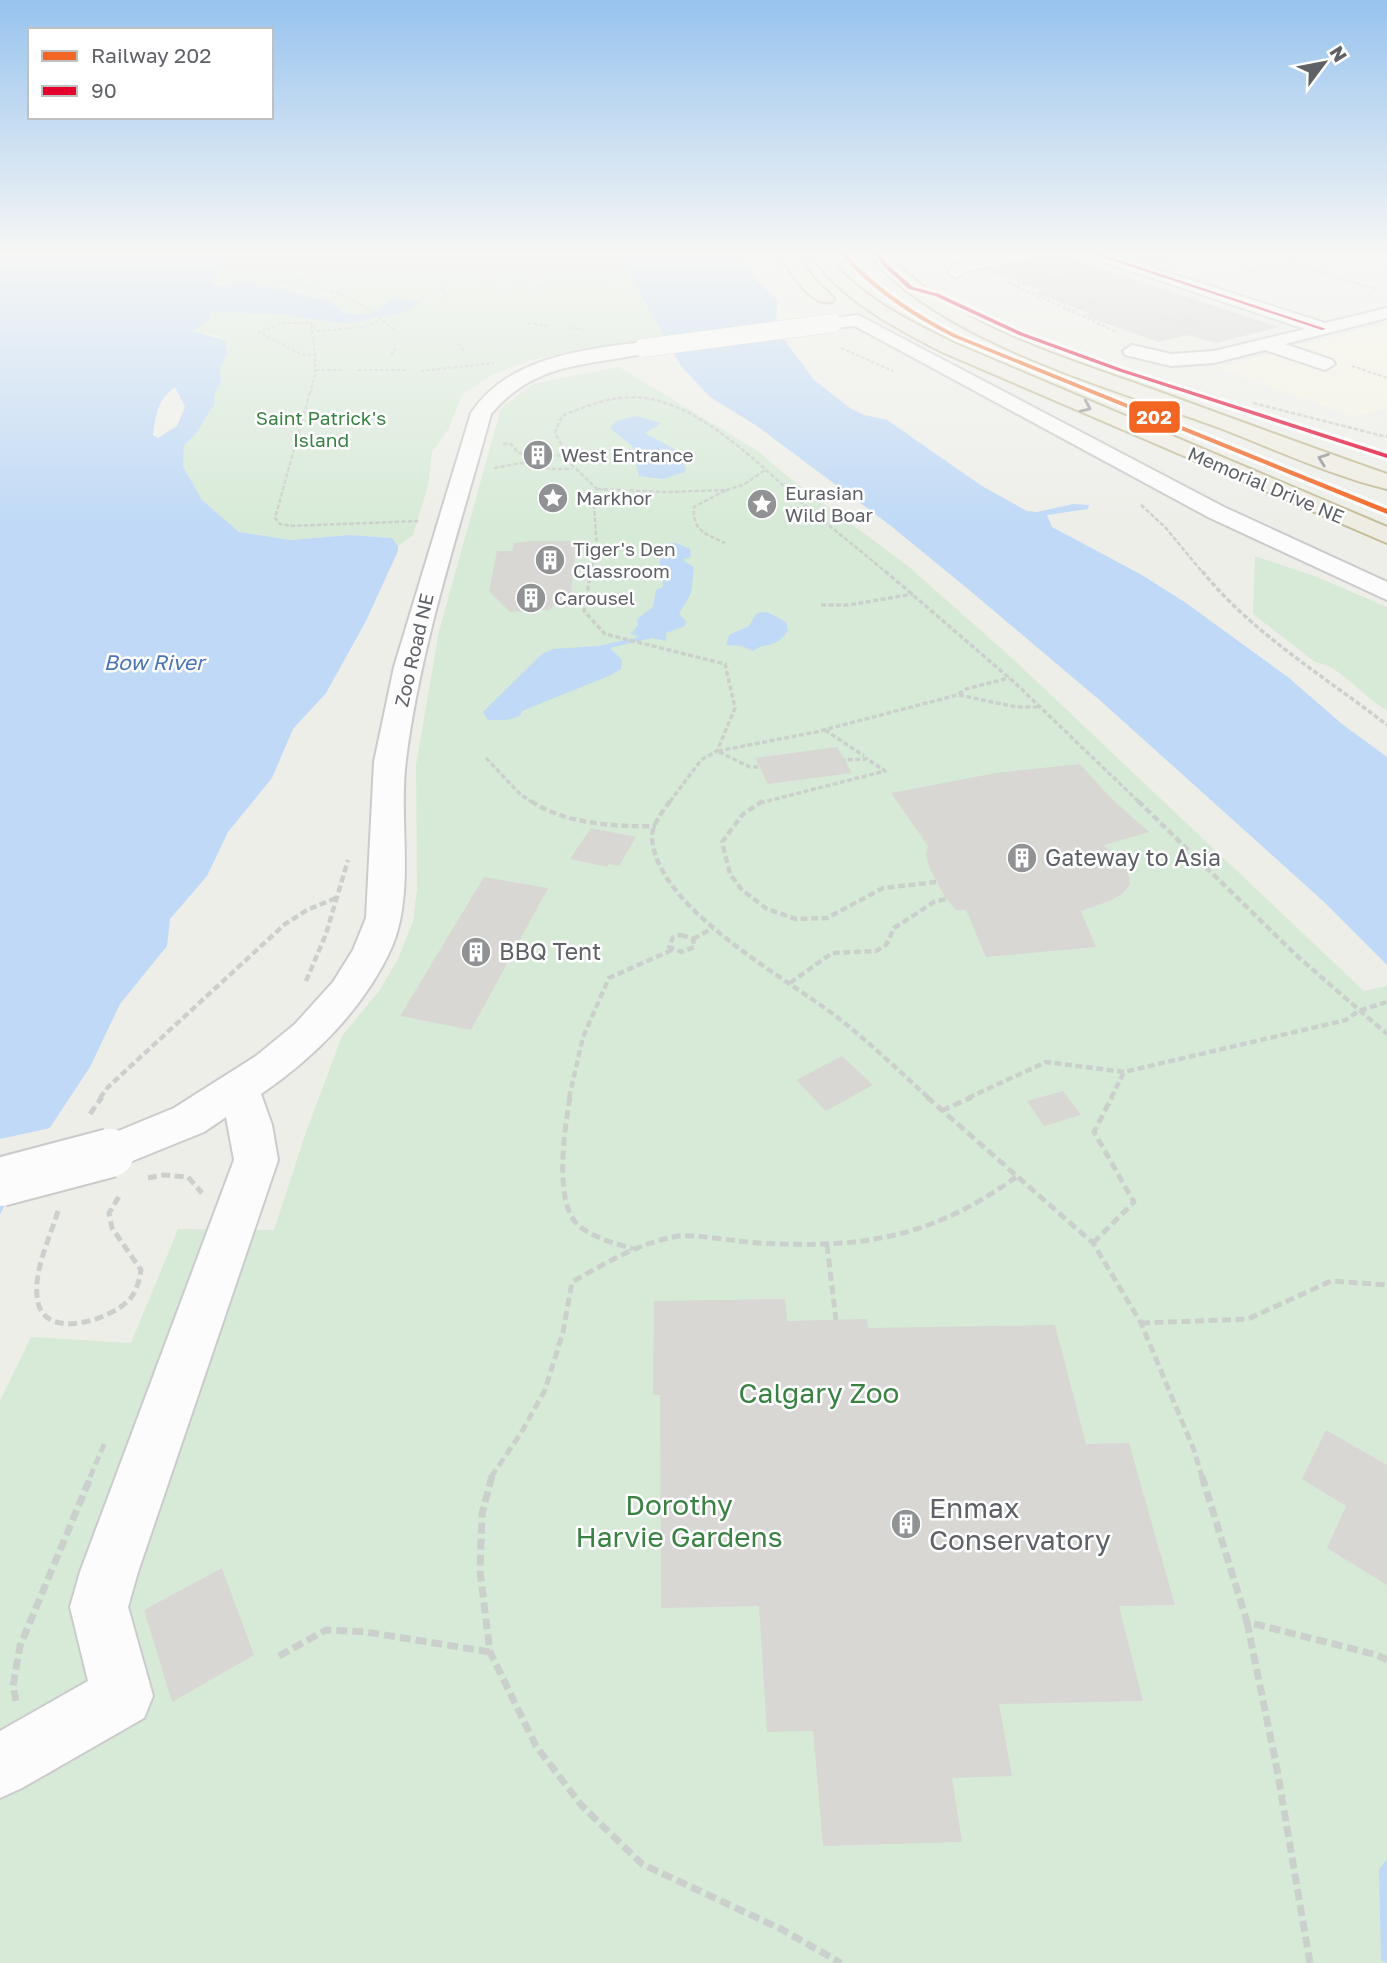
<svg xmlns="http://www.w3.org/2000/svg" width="1387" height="1963" font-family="'Golos Text',sans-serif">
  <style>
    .commercial { fill: #f6f4e4 }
    .green { fill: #d7ead7 }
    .water { fill: #bfd9f6; fill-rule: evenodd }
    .pier { fill: #eeeee9 }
    .building { fill: #d8d7d4 }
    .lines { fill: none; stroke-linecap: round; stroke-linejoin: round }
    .minor-casing { stroke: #cbcbcb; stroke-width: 4 }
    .highway-casing { stroke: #c4bb97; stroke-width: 4 }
    .path-far5 { stroke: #ccd0cd; stroke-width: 2; stroke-dasharray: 3.5 2; stroke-linecap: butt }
    .path-far4 { stroke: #ccd0cd; stroke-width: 2.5; stroke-dasharray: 4.5 2; stroke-linecap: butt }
    .path-far3 { stroke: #ccd0cd; stroke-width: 3.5; stroke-dasharray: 5 2.5; stroke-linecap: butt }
    .path-far2 { stroke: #ccd0cd; stroke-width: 4.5; stroke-dasharray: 7 3.5; stroke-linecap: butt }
    .path-far1 { stroke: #ccd0cd; stroke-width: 5; stroke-dasharray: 9 4.5; stroke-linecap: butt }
    .path { stroke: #ccd0cd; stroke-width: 7; stroke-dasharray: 11 5; stroke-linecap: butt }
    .minor { fill: #fcfcfc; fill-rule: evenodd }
    .highway { fill: #efede3; fill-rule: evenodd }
    .minor-bridge-far1-casing { stroke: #cbcbcb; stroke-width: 19; stroke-linecap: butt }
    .minor-bridge-casing { stroke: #cbcbcb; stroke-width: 52; stroke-linecap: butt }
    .minor-bridge-far1 { stroke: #fcfcfc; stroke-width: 18 }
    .minor-bridge { stroke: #fcfcfc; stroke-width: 48 }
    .bus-1-casing { stroke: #fff; stroke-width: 6 }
    .bus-1 { fill: #e4002b; fill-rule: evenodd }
    .rail-1-casing { stroke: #fff; stroke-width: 6 }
    .rail-1 { fill: #f26522; fill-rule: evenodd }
    .oneway { stroke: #919292 }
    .labels { text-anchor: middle; stroke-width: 5; stroke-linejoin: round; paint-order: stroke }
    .far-park-label { font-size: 19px; fill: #398243; stroke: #fff }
    .far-poi-label { font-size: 19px; fill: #5e6166; stroke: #fff; text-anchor: start }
    .far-street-label { font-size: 19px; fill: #5e6166; stroke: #fff }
    .far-water-label { font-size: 21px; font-style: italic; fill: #4b75b6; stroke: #fff }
    .poi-label { font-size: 23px; fill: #5e6166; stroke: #fff; text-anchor: start }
    .near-park-label { font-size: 28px; fill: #398243; stroke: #fff }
    .near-poi-label { font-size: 28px; fill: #5e6166; stroke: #fff; text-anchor: start }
    .line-badge { stroke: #fff; stroke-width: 2.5 }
    .badge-label { font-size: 19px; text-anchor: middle; font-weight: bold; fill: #fff }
  </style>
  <rect width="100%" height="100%" fill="#eeeee9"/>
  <!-- commercial -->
  <polygon class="commercial" points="1387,323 1387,408 1355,417 1217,368"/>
  <!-- green -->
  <g class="green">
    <path d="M235,253H620L621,266L635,284L666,338L579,350L531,360L492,375L462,395L449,428L432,452L428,486L413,535L398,546L392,538L349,535L291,540L239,532L202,500L183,466L184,445C202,430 202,421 215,404L214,396L221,382L220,368L227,354L225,340L216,335L191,332L211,312L281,314L343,324L420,303L391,299L378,311L357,315L342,312L331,302L245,281L216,286L213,281L232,262Z"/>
    <polygon points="1105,253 1210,253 1147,266"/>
    <polygon points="619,367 758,451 787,476 908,566 1013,659 1364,991 1387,986 1387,1963 0,1963 0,1401 31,1337 131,1343 178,1229 274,1230 306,1132 342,1036 379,991 398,959 413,921 417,889 416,765 439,631 501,408 533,384"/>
    <path d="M1255,556L1317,577L1387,607V710C1362,697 1343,667 1315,662L1253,614Z"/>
  </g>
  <!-- water -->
  <g class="water">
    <path d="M0,253H235L232,262L213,281L216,286L245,281L331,302L342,312L357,315L378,311L391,299L421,302L405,312L343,324L281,314L211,312L210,319L192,331L225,340L227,354L220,368L221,382L214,396L215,404C202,421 202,430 184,445L183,466L202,500L239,532L291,540L349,535L392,538L398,546V551L366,621L326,693L293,729L272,778L228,832L207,876L170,919L167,946L120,1004L90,1067L18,1176L0,1215ZM175,387L185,407L177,426L158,438L153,435C156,414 157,400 175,387Z"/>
    <polygon points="620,253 742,253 757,281 778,300 776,316 783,338 814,380 850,408 864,415 887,420 982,486 1027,511 1037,512 1073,504 1089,505 1088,509 1047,515 1052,527 1142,575 1186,603 1289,678 1342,724 1387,757 1387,965 1323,901 1103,703 968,589 891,526 757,426 710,397 681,366 635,284 621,266"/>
    <polygon points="636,416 661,423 645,433 676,450 686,469 685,472 663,479 639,476 632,446 610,428 616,421"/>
    <polygon points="667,543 676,543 690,549 691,557 684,559 684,561 694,567 691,593 679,614 686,621 685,626 666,633 666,641 652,638 610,648 622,660 621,669 611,675 522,711 520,716 507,720 488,720 483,712 542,654 553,649 598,646 639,637 631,634 638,625 637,619 653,607 656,590 663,587 663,579 659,576 661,546"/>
    <path d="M762,612L769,613L786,622L788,630C776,650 766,641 753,651L742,646L726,645L729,635L749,626L756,614Z"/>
    <polygon points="1387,1859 1387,1963 1381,1960 1379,1869"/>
  </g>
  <!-- pier -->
  <polygon class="pier" points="55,1127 21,1178 9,1204 0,1206 0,1139"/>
  <!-- building -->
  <g class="building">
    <polygon points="1043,253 1067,253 1067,257 1279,327 1216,343 1188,335 1158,342 1082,315 1090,313 1034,293 1044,291 985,270 1032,261"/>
    <polygon points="529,541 576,541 571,593 549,610 510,612 489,591 497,551 512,551 514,543"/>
    <polygon points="837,747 852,773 768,784 755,758"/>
    <polygon points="1080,764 1112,799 1149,832 1104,845 1128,871 1130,884 1123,893 1112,900 1081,911 1096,947 986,957 966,910 956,910 946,899 929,867 926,854 928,846 891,793 996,773"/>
    <polygon points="591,828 636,837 619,866 609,864 607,867 570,859"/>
    <polygon points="484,877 548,888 471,1030 400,1016"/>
    <polygon points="842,1056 873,1085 826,1111 796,1080"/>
    <polygon points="1063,1091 1081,1115 1044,1126 1027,1101"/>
    <polygon points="785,1299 787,1321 867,1319 868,1328 1055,1325 1086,1444 1129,1443 1175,1605 1119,1606 1143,1701 999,1704 1012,1776 952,1778 962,1842 823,1846 813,1731 767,1732 759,1606 661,1608 660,1395 653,1395 654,1301"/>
    <polygon points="1326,1430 1387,1465 1387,1585 1327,1548 1346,1506 1302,1479"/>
    <polygon points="222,1568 254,1655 172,1702 144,1610"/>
  </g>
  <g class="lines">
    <!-- minor casing -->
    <g class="minor-casing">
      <g id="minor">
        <polygon points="1007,253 1040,253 1032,258 966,271 956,278 948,273 955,264"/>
        <polygon points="1083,253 1107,253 1325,323 1387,308 1387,318 1285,344 1332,360 1335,364 1325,370 1265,350 1214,363 1171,366 1125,355 1123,351 1132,345 1171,354 1214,351 1305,329 1086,256"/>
        <polygon points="858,315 1224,507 1387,582 1387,600 1208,517 855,326 833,328 824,323 833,318"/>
        <path d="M643,342L650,344L652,348L650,352C588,367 536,360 491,414C460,528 421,642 406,760C398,820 416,893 391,949C364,1008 314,1058 261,1094L272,1125L278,1160L138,1572L128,1607L153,1696L144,1718L22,1788L0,1798V1731L88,1681L70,1607L80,1572L234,1160L226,1117L204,1132L110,1170L94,1165L88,1153L94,1141L174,1108L256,1056L295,1024L333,982L353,950L366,918L374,762L394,667L471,413C509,357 581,350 643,342Z"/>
      </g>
    </g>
    <!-- highway casing -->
    <g class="highway-casing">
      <g id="highway">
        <path d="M778,253H794L817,282L834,298L832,302C809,307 789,269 778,253Z"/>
        <path d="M809,253H825C859,297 907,320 956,344L1387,527V543L942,352C892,326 843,301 809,253Z"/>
        <path d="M869,253H886C956,328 1064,357 1157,391C1234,419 1310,447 1387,474V489C1330,475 1272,448 1217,427C1117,390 933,339 869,253Z"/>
      </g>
    </g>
    <!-- path-far5 -->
    <g class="path-far5">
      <path d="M257,253C267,290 310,283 340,294C360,302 378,317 395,330"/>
      <polyline points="316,253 339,267"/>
      <polyline points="565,253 558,277 550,282 602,283"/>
      <polyline points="1276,253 1300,260 1335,253"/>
      <polyline points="519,263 537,253"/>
      <polyline points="1288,263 1377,289"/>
      <polyline points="472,266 489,277 486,286"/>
      <polyline points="1236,274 1300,260"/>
      <polyline points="489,277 512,266 565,256"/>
      <polyline points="1007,282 1117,332"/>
      <polyline points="513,284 562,266"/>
      <polyline points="276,285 392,253"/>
      <polyline points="1017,286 1076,275"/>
      <polyline points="537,289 550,282"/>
      <polyline points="446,297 442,289 443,275 471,266 475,253"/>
      <polyline points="1072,311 1090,303"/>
      <path d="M1158,316C1169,319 1182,325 1192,318L1191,314"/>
      <polyline points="1189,321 1201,325"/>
      <polyline points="528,323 548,326"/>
      <polyline points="311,325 315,355"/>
      <polyline points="570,328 583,330"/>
      <polyline points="458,344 464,351"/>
      <polyline points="841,348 893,371"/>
      <polyline points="391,355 396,348"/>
      <polyline points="1352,366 1387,378"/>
      <polyline points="316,370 344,370"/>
      <polyline points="358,370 405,370"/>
      <polyline points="421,371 494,363"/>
      <polyline points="310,394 315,375 315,355 302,355 259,332 284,323 311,323 316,331 364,327 380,321"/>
    </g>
    <!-- path-far4 -->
    <g class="path-far4">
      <polyline points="310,392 275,518 280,524 292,526 418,521"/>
      <polyline points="1253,403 1387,437"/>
      <polyline points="503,444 511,444 518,453 564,456"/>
      <polyline points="494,468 521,463 553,469 572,469"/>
      <path d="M597,489L665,492L726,490L694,507C692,531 706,534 725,543"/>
      <polyline points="726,490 743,485 765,470"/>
      <polyline points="1141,505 1165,527 1203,573"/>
      <path d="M590,573L597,550L594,504L597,489L571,464L555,432L562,416C588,405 616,394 645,398C704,406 765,470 808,508C834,530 861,551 887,573"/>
    </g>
    <!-- path-far3 -->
    <g class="path-far3">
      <polyline points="591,571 584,611 605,634 725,664 735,708 717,751 701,760 669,803"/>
      <polyline points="885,571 1014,682 1140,803"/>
      <path d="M1202,571C1253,634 1324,676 1387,725"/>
      <polyline points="821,605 848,605 913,594"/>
      <polyline points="959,695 1016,707 1040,707"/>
      <polyline points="825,730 864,756"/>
      <polyline points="718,751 816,732 957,695 966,689 1009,678"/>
      <polyline points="719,752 750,767 760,767"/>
      <polyline points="486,758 519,793 533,803"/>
      <polyline points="760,803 885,771 867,759 844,760"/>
    </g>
    <!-- path-far2 -->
    <g class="path-far2">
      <path d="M531,801C565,824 616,827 656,826"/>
      <path d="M670,801C662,812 651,826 652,839C658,909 785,977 837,1017C869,1042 899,1071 929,1098"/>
      <polyline points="763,801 743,814 722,842 730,874 742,890 767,909 796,919 827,918 883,888 937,882"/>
      <polyline points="1138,801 1297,956 1387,1034"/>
      <polygon points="681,935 693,939 694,947 681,952 669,947 673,937"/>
      <polyline points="693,939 713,928"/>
      <polyline points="306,981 326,934 348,860"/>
      <polyline points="790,983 832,953 876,951 886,945 894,928 934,902 946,899"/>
      <polyline points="100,1098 108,1087 285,924 307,910 336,898"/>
      <polyline points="569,1098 583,1037 609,978 672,950"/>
      <polyline points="968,1098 1046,1062 1124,1072 1346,1020 1358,1011 1387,1002"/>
      <polyline points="1111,1098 1124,1072"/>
    </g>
    <!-- path-far1 -->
    <g class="path-far1">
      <path d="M570,1097C565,1127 553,1202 578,1225C593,1238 615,1243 633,1249"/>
      <polyline points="927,1097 1093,1243 1141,1323 1194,1450 1202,1477"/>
      <polyline points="941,1111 972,1097"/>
      <polyline points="90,1114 102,1097"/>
      <polyline points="148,1178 163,1175 188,1177 202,1193"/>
      <path d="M58,1211C50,1238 30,1277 39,1306C51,1340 112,1318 129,1300C137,1291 139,1281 141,1270L112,1228L109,1213L120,1195"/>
      <polyline points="1093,1243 1134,1202 1094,1132 1112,1097"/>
      <polyline points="827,1245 836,1320"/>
      <polyline points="1141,1323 1248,1319 1331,1281 1387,1285"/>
      <polyline points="90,1477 106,1440"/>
      <path d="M491,1477L521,1433L545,1390L563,1332L572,1282C606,1263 640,1242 679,1236C698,1234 737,1242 759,1243C861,1249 932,1238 1016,1177"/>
    </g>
    <!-- path -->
    <g class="path">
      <polyline points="492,1476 482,1514 480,1571 490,1652 536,1746 582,1806 642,1864 781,1929 841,1963"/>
      <polyline points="1202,1476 1247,1622 1377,1655 1387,1660"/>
      <polyline points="1247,1622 1277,1769 1310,1963"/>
      <polyline points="279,1656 326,1630 366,1632 490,1652"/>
      <polyline points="16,1701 13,1686 20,1646 91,1476"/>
    </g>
    <!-- minor -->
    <use href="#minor" class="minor"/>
    <!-- highway -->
    <use href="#highway" class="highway"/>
    <!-- minor-bridge-far1 casing -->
    <g class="minor-bridge-far1-casing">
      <polyline id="minor-bridge-far1" points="643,348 833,323"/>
    </g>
    <!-- minor-bridge casing -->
    <g class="minor-bridge-casing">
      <polyline id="minor-bridge" points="0,1182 110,1153"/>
    </g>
    <!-- minor-bridge-far1 -->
    <use href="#minor-bridge-far1" class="minor-bridge-far1"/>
    <!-- minor-bridge -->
    <use href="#minor-bridge" class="minor-bridge"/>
    <!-- bus-1 casing -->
    <g class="bus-1-casing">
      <g id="bus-1">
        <polygon points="875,253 879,253 888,265 913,287 939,294 1023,333 1122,369 1387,454 1387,458 1118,371 1019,335 935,296 909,289 884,267"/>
        <polygon points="1090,253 1097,253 1326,329 1322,330"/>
      </g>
    </g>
    <!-- bus-1 -->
    <use href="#bus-1" class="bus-1"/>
    <!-- rail-1 casing -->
    <g class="rail-1-casing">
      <path id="rail-1" d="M840,253H845C877,289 915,313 957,335L1387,509V514L953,337C910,315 871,290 840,253Z"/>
    </g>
    <!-- rail-1 -->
    <use href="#rail-1" class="rail-1"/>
  </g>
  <!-- one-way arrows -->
  <defs><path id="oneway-chevron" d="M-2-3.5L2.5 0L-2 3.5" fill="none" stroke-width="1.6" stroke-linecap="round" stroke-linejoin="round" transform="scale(1.75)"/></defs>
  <g class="oneway">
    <use href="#oneway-chevron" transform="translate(1086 407) rotate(24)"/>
    <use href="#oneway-chevron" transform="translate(1323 459) rotate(-160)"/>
  </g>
  <!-- sky -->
  <linearGradient id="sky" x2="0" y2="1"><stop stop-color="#97c3ee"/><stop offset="0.48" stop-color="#f7f7f5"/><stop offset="1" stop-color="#f7f7f5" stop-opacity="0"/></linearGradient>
  <rect width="1387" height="528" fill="url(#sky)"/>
  <!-- icons -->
  <defs>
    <g id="building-disc" transform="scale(1.575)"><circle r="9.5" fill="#909294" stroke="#fff"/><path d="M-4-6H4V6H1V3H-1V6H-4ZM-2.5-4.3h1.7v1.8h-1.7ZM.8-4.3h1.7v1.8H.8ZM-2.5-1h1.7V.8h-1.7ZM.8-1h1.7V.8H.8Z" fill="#fff"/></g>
    <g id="sight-disc" transform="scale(1.575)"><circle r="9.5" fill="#909294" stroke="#fff"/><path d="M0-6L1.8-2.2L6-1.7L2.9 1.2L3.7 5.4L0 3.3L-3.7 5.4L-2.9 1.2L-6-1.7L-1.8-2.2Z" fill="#fff"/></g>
  </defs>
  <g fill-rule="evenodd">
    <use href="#building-disc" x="538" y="455"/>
    <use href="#sight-disc" x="553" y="498"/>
    <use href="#sight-disc" x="762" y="504"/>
    <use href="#building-disc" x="550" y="560"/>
    <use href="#building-disc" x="531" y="598"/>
    <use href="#building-disc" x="1022" y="858"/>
    <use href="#building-disc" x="476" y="952"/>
    <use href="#building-disc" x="906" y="1524"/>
  </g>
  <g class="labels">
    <!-- far-park labels -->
    <g class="far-park-label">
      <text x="321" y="425">Saint Patrick's<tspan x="321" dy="22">Island</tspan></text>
    </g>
    <!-- far-poi labels -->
    <g class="far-poi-label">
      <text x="561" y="462">West Entrance</text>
      <text x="785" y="500">Eurasian<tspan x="785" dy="22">Wild Boar</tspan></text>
      <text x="576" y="505">Markhor</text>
      <text x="573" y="556">Tiger's Den<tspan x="573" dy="22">Classroom</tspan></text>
      <text x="554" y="605">Carousel</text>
    </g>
    <!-- far-street labels -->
    <g class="far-street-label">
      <text transform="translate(1266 485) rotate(23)" y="7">Memorial Drive NE</text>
      <text transform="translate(414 650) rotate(-77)" y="7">Zoo Road NE</text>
    </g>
    <!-- far-water labels -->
    <g class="far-water-label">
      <text x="154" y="670">Bow River</text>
    </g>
    <!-- poi labels -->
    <g class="poi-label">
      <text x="1045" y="866">Gateway to Asia</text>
      <text x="499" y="960">BBQ Tent</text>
    </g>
    <!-- near-park labels -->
    <g class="near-park-label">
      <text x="819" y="1403">Calgary Zoo</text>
      <text x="679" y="1515">Dorothy<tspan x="679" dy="32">Harvie Gardens</tspan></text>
    </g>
    <!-- near-poi labels -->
    <g class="near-poi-label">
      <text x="929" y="1518">Enmax<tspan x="929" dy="32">Conservatory</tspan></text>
    </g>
  </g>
  <rect class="line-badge" x="1128" y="400" width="53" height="34" rx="7" fill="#f26522"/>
  <g class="badge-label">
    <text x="1154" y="424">202</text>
  </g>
  <!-- legend -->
  <rect x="28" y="28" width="245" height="91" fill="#ffffff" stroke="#bfc0c2" stroke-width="2"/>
  <rect x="42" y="51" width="35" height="10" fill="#f26522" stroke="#bfc0c2" stroke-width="2"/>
  <text x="91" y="63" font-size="21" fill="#5e6166">Railway 202</text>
  <rect x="42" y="86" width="35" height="10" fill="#e4002b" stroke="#bfc0c2" stroke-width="2"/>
  <text x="91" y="98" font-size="21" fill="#5e6166">90</text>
  <!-- north arrow -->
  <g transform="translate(1324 63) rotate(58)" stroke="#ffffff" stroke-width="5" paint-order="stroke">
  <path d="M0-5L12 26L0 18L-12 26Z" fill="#5e6166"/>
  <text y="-10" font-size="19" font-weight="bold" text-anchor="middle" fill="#5e6166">N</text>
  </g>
</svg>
